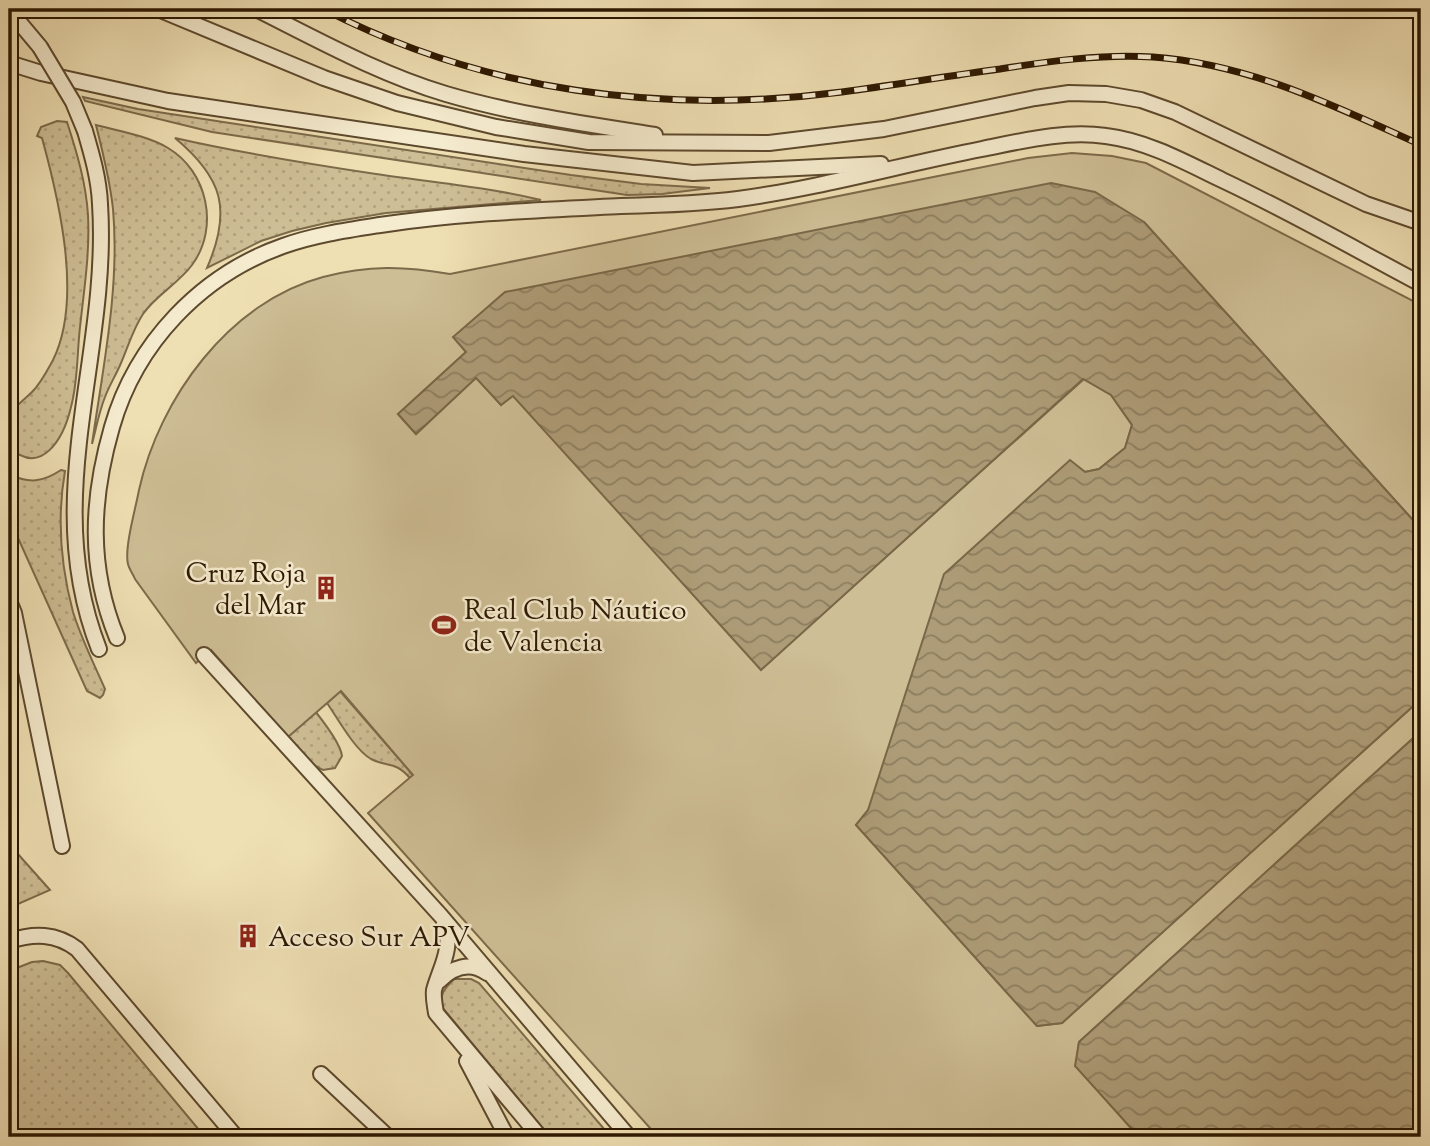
<svg xmlns="http://www.w3.org/2000/svg" width="1430" height="1146" font-family="'Sorts Mill Goudy',serif">
  <style>
    .grass { fill: url(#grass-dots); stroke: #7d6a4a; stroke-width: 2 }
    .pitch { fill: #cebe95; stroke: #7d6a4a; stroke-width: 2 }
    .water { fill: url(#water-waves); stroke: #796747; stroke-width: 2 }
    .lines { fill: none; stroke-linecap: round; stroke-linejoin: round }
    .minor-casing { stroke: #5d492d; stroke-width: 18 }
    .minor { stroke: #f5ebce; stroke-width: 14 }
    .rail-casing { stroke: #2c1700; stroke-width: 7 }
    .rail { stroke: #f5ebce; stroke-width: 4.5; stroke-dasharray: 13; stroke-linecap: butt }
    .minor-bridge-casing { stroke: #5d492d; stroke-width: 18; stroke-linecap: butt }
    .minor-bridge { stroke: #f5ebce; stroke-width: 14 }
    .labels { text-anchor: middle; stroke-width: 5; stroke-linejoin: round; paint-order: stroke }
    .poi-label { font-size: 28px; fill: #2c1700; stroke: #f5ebce; text-anchor: start }
  </style>
  <defs>
    <pattern id="grass-dots" width="8" height="8" patternUnits="userSpaceOnUse" patternTransform="scale(1.75)"><rect width="8" height="8" fill="#cebe95"/><path d="M2 2h.1M6 6h.1" fill="none" stroke="#b1a37f" stroke-width="1.8" stroke-linecap="round"/></pattern>
    <pattern id="water-waves" width="16" height="10" patternUnits="userSpaceOnUse" patternTransform="scale(1.75)"><rect width="16" height="10" fill="#ad9c77"/><path d="M0 5q4-4 8 0t8 0" fill="none" stroke="#8d7e5f"/></pattern>
  </defs>
  <rect width="100%" height="100%" fill="#efe0b4"/>
  <filter id="stains"><feTurbulence type="fractalNoise" baseFrequency=".00286" numOctaves="4"/><feColorMatrix values="0 0 0 0 .2 0 0 0 0 .09 0 0 0 0 .02 0 0 0 .5 -.17"/></filter>
  <radialGradient id="worn" r=".72"><stop offset=".6" stop-color="#630" stop-opacity="0"/><stop offset="1" stop-color="#630" stop-opacity=".3"/></radialGradient>
  <!-- grass -->
  <g class="grass">
    <polygon points="83,97 138,109 571,175 641,184 710,188 662,194 627,195 212,132 85,101"/>
    <path d="M57,121L67,122C77,153 86,183 88,215C90,253 84,290 80,327C77,353 78,382 71,407C64,437 42,478 9,447C9,439 7,429 9,420C11,408 24,400 32,392C41,383 47,371 53,360C83,300 59,200 42,138L37,136L41,127Z"/>
    <path d="M96,125C119,131 148,136 168,148C207,171 220,227 192,265C178,284 156,295 143,314C133,329 128,347 121,363C116,375 109,386 105,397C99,412 96,429 92,444C103,367 120,287 113,209C110,180 103,153 96,125Z"/>
    <path d="M175,138C241,153 309,164 376,174C431,182 487,187 541,200L386,213L326,223L292,231L261,241L207,268C232,210 223,178 175,138Z"/>
    <path d="M61,470L65,471C57,517 61,567 73,612C81,638 94,664 105,689L103,695L100,698L87,691L9,518V474C29,484 43,482 61,470Z"/>
    <path d="M243,630C263,652 339,730 342,756L335,768L323,770L313,765L210,650Z"/>
    <path d="M340,691L413,775L410,778C394,760 388,768 371,759C355,750 338,719 327,703Z"/>
    <polygon points="9,844 50,890 9,908"/>
    <polygon points="43,961 60,965 68,973 205,1137 9,1137 9,971 32,962"/>
    <path d="M454,979H471L479,983L611,1137H550L442,1007C439,994 445,988 454,979Z"/>
  </g>
  <!-- pitch -->
  <path class="pitch" d="M1072,153L1112,156L1146,163L1421,305V529L1144,222L454,337L466,352L398,414L416,434L476,377L501,405L513,395L761,669L1084,379L1111,395L1132,425L1125,448L1099,469L1085,472L1070,461L868,810L856,825L1037,1026L1062,1023L1421,699V731L1079,1042L1076,1066L1139,1137H658L368,813L413,775L341,691L288,737L211,650L196,663L135,579C133,574 129,569 128,564C124,548 136,507 139,490C159,399 229,302 323,277C368,265 405,266 450,274L1028,158Z"/>
  <!-- water -->
  <g class="water">
    <polygon points="1051,183 1095,192 1144,222 1421,529 1421,699 1062,1023 1037,1026 856,825 868,810 944,574 1070,460 1085,472 1099,469 1125,448 1132,425 1111,395 1083,379 761,670 513,396 501,405 476,378 416,434 398,414 466,352 453,337 505,292"/>
    <polygon points="1421,731 1421,1137 1139,1137 1075,1066 1079,1042"/>
  </g>
  <g class="lines">
    <!-- minor casing -->
    <g class="minor-casing">
      <g id="minor">
        <polyline points="158,9 324,78 397,103 496,127 589,142 769,143 884,129 1035,98 1069,93 1106,94 1141,100 1175,112 1366,204 1421,223"/>
        <path d="M256,9C318,40 379,74 446,94C514,114 585,124 655,135"/>
        <polyline points="9,10 40,47"/>
        <polyline points="9,63 41,73 168,101 524,154 693,173 881,164"/>
        <path d="M85,131C92,155 99,179 100,204C110,357 39,497 99,649"/>
        <polyline points="9,601 14,613 62,846"/>
        <path d="M117,638C88,567 91,500 112,427C136,343 201,275 283,246C314,235 348,230 380,225C460,213 541,210 621,206C660,205 699,204 738,199C820,188 900,165 982,149C1022,141 1065,130 1106,136C1147,141 1185,162 1222,180C1290,212 1355,249 1421,284"/>
        <polyline points="204,655 441,916 629,1137"/>
        <path d="M444,924C454,947 440,968 434,990C433,998 435,1006 436,1013L540,1137"/>
        <path d="M9,941C34,933 56,933 77,949L236,1137"/>
        <path d="M439,981C453,967 470,961 487,973"/>
        <polyline points="467,1061 507,1137"/>
        <polyline points="321,1074 388,1137"/>
      </g>
    </g>
    <!-- minor -->
    <use href="#minor" class="minor"/>
    <!-- rail casing -->
    <g class="rail-casing">
      <path id="rail" d="M323,9C485,92 663,115 842,92C895,85 947,76 1000,69C1051,61 1100,54 1153,57C1250,64 1334,106 1421,145"/>
    </g>
    <!-- rail -->
    <use href="#rail" class="rail"/>
    <!-- minor-bridge casing -->
    <g class="minor-bridge-casing">
      <polyline id="minor-bridge" points="40,47 73,102 85,131"/>
    </g>
    <!-- minor-bridge -->
    <use href="#minor-bridge" class="minor-bridge"/>
  </g>
  <!-- icons -->
  <defs>
    <g id="building-bare" transform="scale(1.89)"><path d="M-4-6H4V6H1V3H-1V6H-4ZM-2.5-4.3h1.7v1.8h-1.7ZM.8-4.3h1.7v1.8H.8ZM-2.5-1h1.7V.8h-1.7ZM.8-1h1.7V.8H.8Z" fill="#8f2418" stroke="#f5ebce" stroke-width="2.5" paint-order="stroke"/></g>
    <g id="stadium-bare" transform="scale(1.89)"><path d="M0-5a6.5 5 0 1 0 0 10a6.5 5 0 1 0 0-10ZM-3.5-1.8h7v3.6h-7Z" fill="#8f2418" stroke="#f5ebce" stroke-width="2.5" paint-order="stroke"/></g>
  </defs>
  <g fill-rule="evenodd">
    <use href="#building-bare" x="326" y="588"/>
    <use href="#stadium-bare" x="444" y="625"/>
    <use href="#building-bare" x="248" y="936"/>
  </g>
  <g class="labels">
    <!-- poi labels -->
    <g class="poi-label">
      <text x="306" y="582" text-anchor="end">Cruz Roja<tspan x="306" dy="32">del Mar</tspan></text>
      <text x="464" y="619">Real Club Náutico<tspan x="464" dy="32">de Valencia</tspan></text>
      <text x="268" y="946">Acceso Sur APV</text>
    </g>
  </g>
  <!-- margin -->
  <rect width="1430" height="1146" fill="none" stroke="#efe0b4" stroke-width="35"/>
  <rect x="10" y="10" width="1409" height="1125" fill="none" stroke="#2c1700" stroke-width="3.5"/>
  <rect x="18" y="18" width="1395" height="1111" fill="none" stroke="#2c1700" stroke-width="2"/>
  <rect width="100%" height="100%" filter="url(#stains)"/>
  <rect width="100%" height="100%" fill="url(#worn)"/>
</svg>
